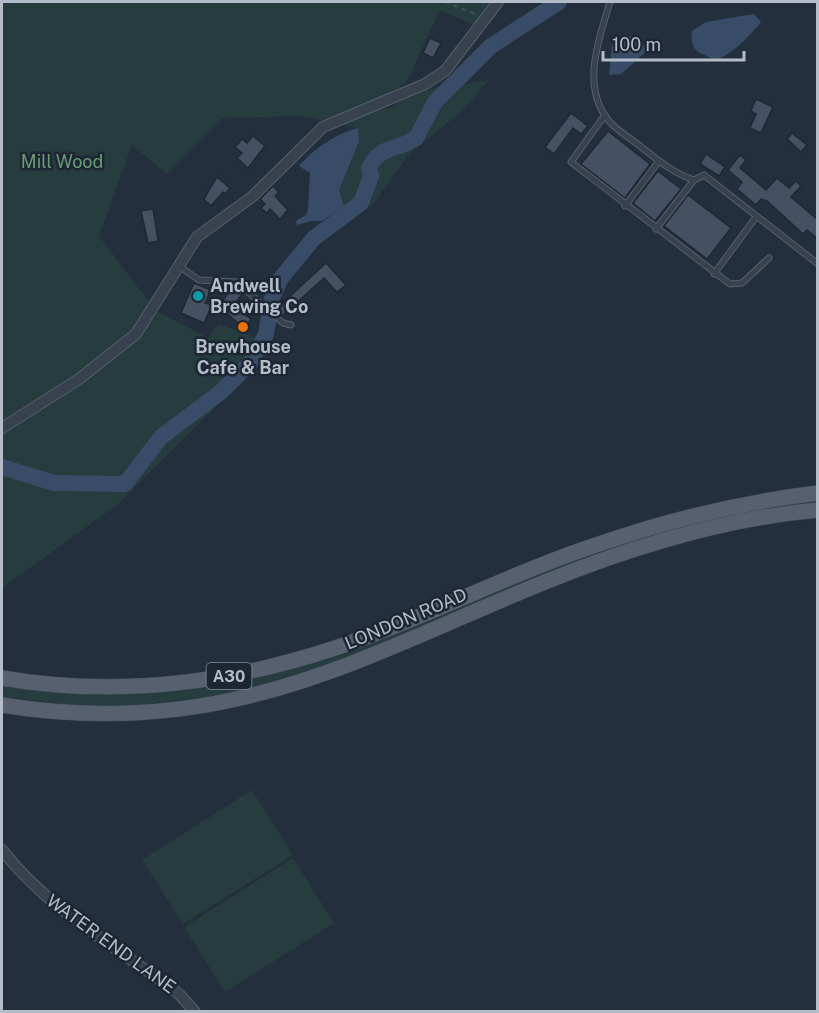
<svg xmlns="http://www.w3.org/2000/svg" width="819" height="1013" font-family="'Public Sans',sans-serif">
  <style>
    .green { fill: #263c3f }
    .water { fill: #394c67 }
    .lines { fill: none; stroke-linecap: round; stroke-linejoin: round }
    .river { stroke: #394c67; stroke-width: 16 }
    .building { fill: #455162; stroke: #1f2835; stroke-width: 1.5 }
    .lane-casing { stroke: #565f6c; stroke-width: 7 }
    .street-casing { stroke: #565f6c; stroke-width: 12 }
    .primary-casing { stroke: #414a57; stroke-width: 16 }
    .path { stroke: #44595c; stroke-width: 1.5; stroke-dasharray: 4.5 4.5; stroke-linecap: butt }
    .lane { stroke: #38414e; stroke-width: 5 }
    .street { stroke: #38414e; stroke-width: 10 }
    .primary { stroke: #56606e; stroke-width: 15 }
    .culture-dot { fill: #0f9aa8; stroke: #1d2633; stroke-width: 2 }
    .food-dot { fill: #e8710a; stroke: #1d2633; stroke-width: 2 }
    .labels { text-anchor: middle; stroke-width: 5; stroke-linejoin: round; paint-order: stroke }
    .shield { fill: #1d2633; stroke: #878f9c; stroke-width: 1.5 }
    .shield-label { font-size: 16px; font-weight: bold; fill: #b4bcc9 }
    .park-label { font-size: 18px; fill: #6b9a76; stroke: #1d2633 }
    .poi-label { font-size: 18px; font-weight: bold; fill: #b4bcc9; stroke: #1d2633; text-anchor: start }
    .street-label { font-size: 18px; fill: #b4bcc9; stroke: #1d2633 }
  </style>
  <rect width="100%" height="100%" fill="#242f3e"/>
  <!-- green -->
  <g class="green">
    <polygon points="2,2 491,2 474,25 440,10 406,83 372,107 389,109 416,91 489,80 462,111 410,153 371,207 344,205 339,190 359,143 357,128 303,116 223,118 167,174 132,145 99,236 155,310 208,338 218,324 278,345 118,504 2,588"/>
    <polygon points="817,497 817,505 733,519 347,660 261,686 212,697 128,706 76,705 2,697 2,684 219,683 559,563 685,522"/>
    <polygon points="252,790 293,855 183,924 142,860"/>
    <polygon points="293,858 334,923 225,992 184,927"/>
  </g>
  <!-- water -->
  <g class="water">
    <path d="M754,14L761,22C753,32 728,60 714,59C711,59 707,55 702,54C692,50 691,41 692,31L706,22Z"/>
    <polygon points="624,36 630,36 649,49 621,74 609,75 612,45"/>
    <path d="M358,128L359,142L339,190L344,206L322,221H311L297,225L296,221L306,215L308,209L310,173L299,166C312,150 337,133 358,128Z"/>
  </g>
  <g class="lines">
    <!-- river -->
    <path class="river" d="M2,467L54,483L125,484L161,437L221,392L251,362L266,334L272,298L281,278L314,238L361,203L371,176L369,168C379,145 400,150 416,138L435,102L491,46L559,2"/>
  </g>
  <!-- building -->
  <g class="building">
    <polygon points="430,38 441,43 433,58 423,53"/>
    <polygon points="756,99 773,107 761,133 750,128 756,114 751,111"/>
    <polygon points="571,113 588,126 581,134 573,128 554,154 545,147"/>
    <polygon points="608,131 650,164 625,198 581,164"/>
    <polygon points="792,133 807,145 801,152 787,139"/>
    <polygon points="253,136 265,146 248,168 237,158 242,153 235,147 242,139 247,143"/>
    <polygon points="706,154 725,167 719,176 700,164"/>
    <polygon points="740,155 746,160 740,168 766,190 777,178 789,188 796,181 801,186 791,197 818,220 818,239 807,230 803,234 767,201 761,199 756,205 737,189 742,182 728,170"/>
    <polygon points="658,171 681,189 655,221 633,203"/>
    <polygon points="217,177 230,188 225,194 223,192 211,206 204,199"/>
    <polygon points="273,186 279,192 275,196 288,210 280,219 270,209 267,213 261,208 265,204 260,199"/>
    <polygon points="688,195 731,228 707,259 664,226"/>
    <polygon points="153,209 158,241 148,243 141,211"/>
    <polygon points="326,263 346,285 337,292 324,278 282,316 276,309"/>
    <polygon points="194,283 211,290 205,303 212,305 204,323 181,313"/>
    <polygon points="232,287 242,294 237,301 242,304 238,310 251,319 245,329 219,307"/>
  </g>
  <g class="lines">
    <!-- lane casing -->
    <g class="lane-casing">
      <g id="lane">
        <path d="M610,2C599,38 581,86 608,120C616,130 630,138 640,146C658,160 673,173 694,180L704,175L818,264"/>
        <polyline points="605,115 571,162 730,284 742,283 769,258"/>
        <polyline points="625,206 659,161"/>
        <polyline points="656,229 694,180"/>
        <polyline points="179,266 199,280 237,282 283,323 291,325"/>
        <polyline points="714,274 756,217"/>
      </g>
    </g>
    <!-- street casing -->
    <g class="street-casing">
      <g id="street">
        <polyline points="2,428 79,379 136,334 197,237 253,196 323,127 425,84 445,71 498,2"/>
        <path d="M2,850C50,911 118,948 179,994L195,1012"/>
      </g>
    </g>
    <!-- primary casing -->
    <g class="primary-casing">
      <g id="primary">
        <path d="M2,678C113,697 225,684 332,649C424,619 510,573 602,543C672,519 744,502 818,493"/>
        <path d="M2,705C82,718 166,716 245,697C351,672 449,620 550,580C635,546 726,518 818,510"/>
      </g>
    </g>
    <!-- path -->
    <polyline class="path" points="445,2 476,14"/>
    <!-- lane -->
    <use href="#lane" class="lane"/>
    <!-- street -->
    <use href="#street" class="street"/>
    <!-- primary -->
    <use href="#primary" class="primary"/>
  </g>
  <!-- markers -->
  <circle class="culture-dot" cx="198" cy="296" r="6"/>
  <circle class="food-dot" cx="243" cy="327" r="6"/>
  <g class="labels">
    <!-- shield labels -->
    <rect class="shield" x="206.5" y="663" width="45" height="26" rx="4.5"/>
    <g class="shield-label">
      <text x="229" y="682">A30</text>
    </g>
    <!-- park labels -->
    <g class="park-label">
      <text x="62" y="168">Mill Wood</text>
    </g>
    <!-- poi labels -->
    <g class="poi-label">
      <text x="210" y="292">Andwell<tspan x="210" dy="21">Brewing Co</tspan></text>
      <text x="243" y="353" text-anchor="middle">Brewhouse<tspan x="243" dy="21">Cafe &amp; Bar</tspan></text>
    </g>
    <!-- street labels -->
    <g class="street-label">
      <text transform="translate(406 619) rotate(-23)" y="6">LONDON ROAD</text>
      <text transform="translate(111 944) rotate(36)" y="6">WATER END LANE</text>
    </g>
  </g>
  <!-- border -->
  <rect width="819" height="1013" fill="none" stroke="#b4bcc9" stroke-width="6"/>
  <!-- scale -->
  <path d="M603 51v9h141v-9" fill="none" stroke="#b4bcc9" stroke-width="3"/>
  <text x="612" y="51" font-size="18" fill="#b4bcc9" stroke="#1d2633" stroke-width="4.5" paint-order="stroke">100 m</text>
</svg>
